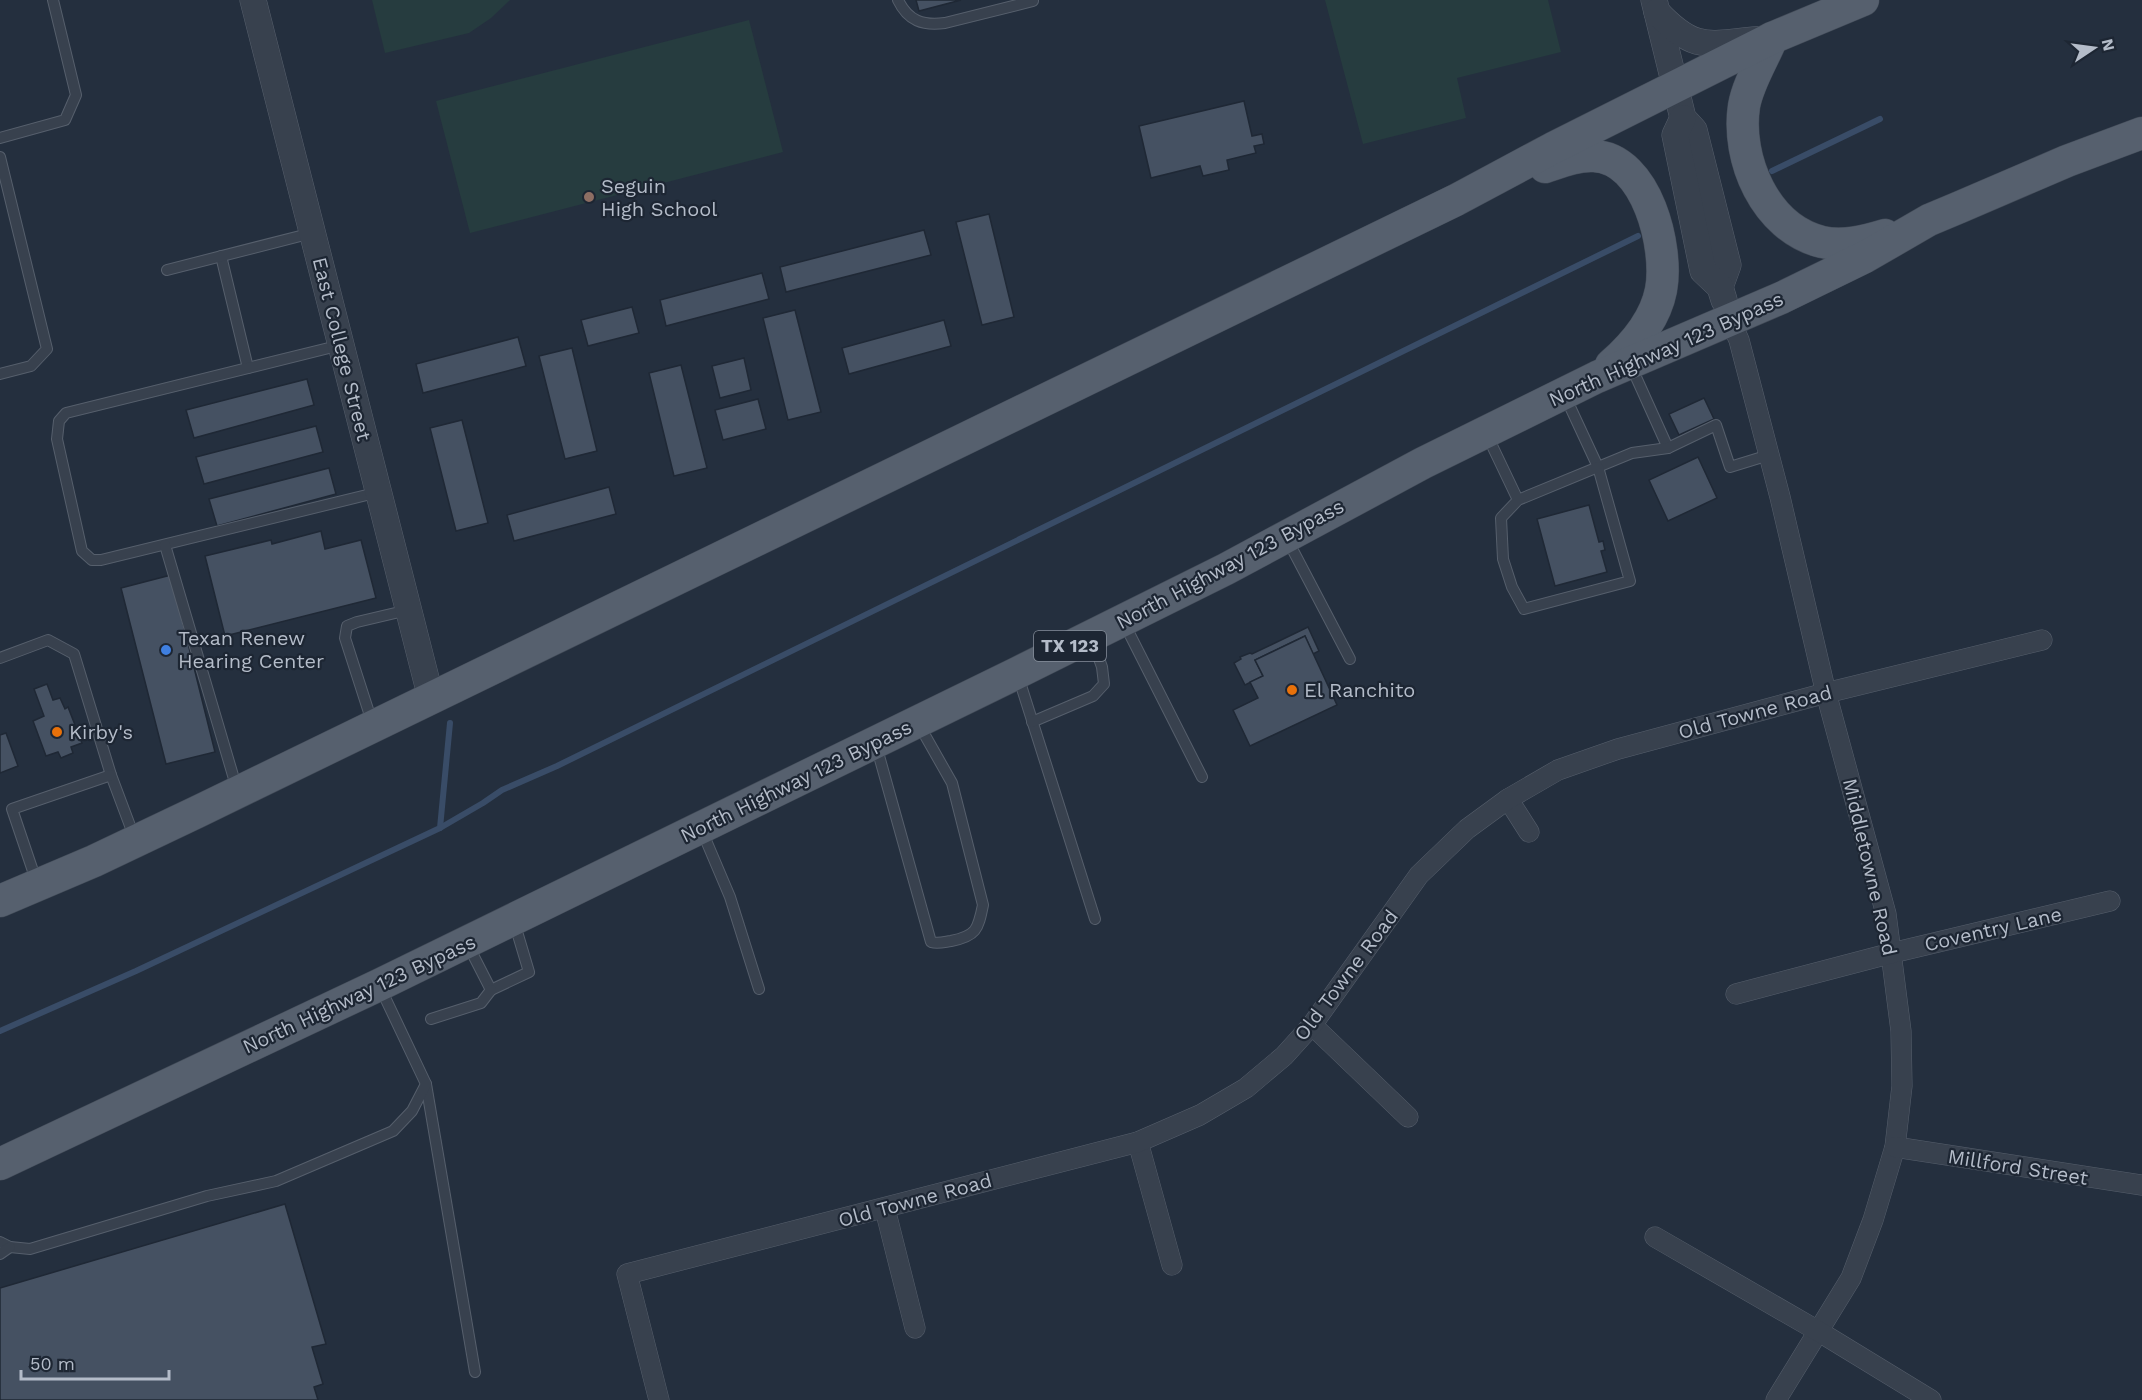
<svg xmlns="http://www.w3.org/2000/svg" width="2142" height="1400" font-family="'Work Sans',sans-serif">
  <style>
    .green { fill: #263c3f }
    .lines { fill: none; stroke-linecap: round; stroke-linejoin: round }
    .stream { stroke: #394c67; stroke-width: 6 }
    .building { fill: #455162; stroke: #1f2835; stroke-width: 1.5 }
    .service-casing { stroke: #565f6c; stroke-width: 12 }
    .minor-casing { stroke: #565f6c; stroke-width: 21 }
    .tertiary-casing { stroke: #565f6c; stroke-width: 27 }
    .primary-casing { stroke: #414a57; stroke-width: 33 }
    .service { stroke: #38414e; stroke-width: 10 }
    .minor { stroke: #38414e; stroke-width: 20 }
    .tertiary { stroke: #38414e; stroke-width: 26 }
    .primary { stroke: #56606e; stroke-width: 32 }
    .education-dot { fill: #8d6e63; stroke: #1d2633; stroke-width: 2 }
    .shop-dot { fill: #3f7fe0; stroke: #1d2633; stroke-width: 2 }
    .food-dot { fill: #e8710a; stroke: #1d2633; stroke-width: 2 }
    .labels { text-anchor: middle; stroke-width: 4.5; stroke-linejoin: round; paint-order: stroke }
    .shield { fill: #1d2633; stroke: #878f9c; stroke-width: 1.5 }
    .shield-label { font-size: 18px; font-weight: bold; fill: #b4bcc9 }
    .poi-label { font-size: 20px; fill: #b4bcc9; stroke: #1d2633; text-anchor: start }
    .street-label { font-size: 20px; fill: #b4bcc9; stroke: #1d2633 }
  </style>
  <rect width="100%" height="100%" fill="#242f3e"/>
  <!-- green -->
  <g class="green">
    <polygon points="372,0 510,0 491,18 469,33 385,53"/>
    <polygon points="1325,0 1548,0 1561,52 1457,78 1466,118 1363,144"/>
    <polygon points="749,20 783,152 470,233 436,101"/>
  </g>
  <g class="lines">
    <!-- stream -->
    <g class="stream">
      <polyline points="1772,171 1880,119"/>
      <polyline points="440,828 450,723"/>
      <polyline points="0,1031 136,971 440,828 483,803 502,790 557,766 1638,236"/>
    </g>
  </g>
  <!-- building -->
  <g class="building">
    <polygon points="916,0 961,0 919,11"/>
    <polygon points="1244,101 1252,136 1262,134 1264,144 1254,146 1256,153 1227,160 1229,170 1203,176 1200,166 1151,178 1139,126"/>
    <polygon points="989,214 1014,317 982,325 956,222"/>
    <polygon points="924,230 931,255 786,292 780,267"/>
    <polygon points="762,273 769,299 666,326 660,300"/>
    <polygon points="632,307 639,333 588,346 581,320"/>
    <polygon points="795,310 821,412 788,420 763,318"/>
    <polygon points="944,320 951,346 849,374 842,348"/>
    <polygon points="518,337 526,366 423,393 416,364"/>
    <polygon points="572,348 597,451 565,459 539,356"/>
    <polygon points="744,358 751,390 720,398 712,366"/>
    <polygon points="681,365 707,468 674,476 649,373"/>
    <polygon points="307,379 314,405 194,438 186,410"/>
    <polygon points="1704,398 1714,419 1679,435 1669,414"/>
    <polygon points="758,399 766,429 723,440 715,410"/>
    <polygon points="462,420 488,523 456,531 430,428"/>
    <polygon points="316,426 323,452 204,484 196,457"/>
    <polygon points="1698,457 1717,498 1668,521 1649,480"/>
    <polygon points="329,468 336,494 217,526 209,499"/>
    <polygon points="609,487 616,514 514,541 507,515"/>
    <polygon points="1589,505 1599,542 1603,541 1605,550 1601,551 1607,572 1555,586 1537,519"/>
    <polygon points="321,531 325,549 361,540 376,598 225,636 205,556 271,540 272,544"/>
    <polygon points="171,575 215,752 166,764 121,588"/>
    <polygon points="1308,627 1319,651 1313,654 1305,636 1255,660 1263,676 1245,685 1234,663 1241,659 1240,657 1250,653 1252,654"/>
    <polygon points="1305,636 1337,705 1250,746 1233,710 1258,698 1250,682 1263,676 1255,660"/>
    <polygon points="47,684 53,700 60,698 65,709 68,707 82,743 71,747 73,753 61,758 58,752 46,756 33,721 44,716 34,689"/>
    <polygon points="6,733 18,766 0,773 0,735"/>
    <polygon points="285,1204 326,1344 312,1347 323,1384 314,1387 318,1400 0,1400 0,1288"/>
  </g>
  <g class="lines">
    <!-- service casing -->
    <g class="service-casing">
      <g id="service">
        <path d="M898,0C908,21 923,26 945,23L1033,1"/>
        <polyline points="0,138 65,120 76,95 53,0"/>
        <polyline points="0,157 47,349 31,366 0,374"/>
        <polyline points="221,256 248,368"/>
        <polyline points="167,270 312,233"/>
        <polyline points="341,345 66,413 59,421 57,439 82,551 92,560 101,560 379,492"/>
        <polyline points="1631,366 1668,448"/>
        <polyline points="1565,396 1598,467 1632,453 1668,448 1716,425 1730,467 1769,455"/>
        <polyline points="1487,435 1518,500 1598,467 1630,581 1524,609 1512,587 1503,559 1501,518 1518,500"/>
        <polyline points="1287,539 1350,659"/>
        <polyline points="165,545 237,789"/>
        <polyline points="1124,623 1202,777"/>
        <polyline points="0,658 48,640 74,654 111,775 135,839"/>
        <polyline points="1018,676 1095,919"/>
        <polyline points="1032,722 1093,696 1104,684 1102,667 1092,639"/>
        <polyline points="373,725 345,638 347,626 357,622 408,610"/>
        <path d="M876,745L931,942C938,944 944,942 951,941C976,936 978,930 983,905L952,783L918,723"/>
        <polyline points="702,831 730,897 759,989"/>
        <polyline points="37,883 12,809 111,775"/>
        <polyline points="468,945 491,990 529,972 518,935 512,921"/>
        <polyline points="431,1019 481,1003 491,990"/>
        <polyline points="426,1084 475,1372"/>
        <polyline points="0,1242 10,1247 30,1249 207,1196 276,1181 393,1131 412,1111 426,1084 380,987"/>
        <polyline points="0,1254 10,1247"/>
      </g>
    </g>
    <!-- minor casing -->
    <g class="minor-casing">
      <g id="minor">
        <polyline points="1730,320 1739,340 1780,497 1826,693 1886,914 1901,1031 1902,1086 1895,1147 1873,1220 1851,1278 1776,1400"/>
        <polyline points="1508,799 1529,832"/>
        <polyline points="1736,994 1892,953 2110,901"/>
        <polyline points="1312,1025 1408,1117"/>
        <polyline points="1138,1142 1172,1265"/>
        <polyline points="1895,1147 2142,1185"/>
        <polyline points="885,1209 915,1328"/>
        <polyline points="1655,1237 1818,1331 1931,1400"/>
        <polyline points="659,1400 627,1274 1138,1142 1200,1115 1246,1088 1284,1056 1312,1025 1419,875 1467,829 1508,799 1558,770 1618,749 1826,693 2042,640"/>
      </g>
    </g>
    <!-- tertiary casing -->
    <g class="tertiary-casing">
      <g id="tertiary">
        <polyline points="253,0 431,698"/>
        <polyline points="1654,0 1683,118 1694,130 1728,265 1720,287"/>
        <path d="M1657,12C1698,56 1712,42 1766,39"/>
        <polyline points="1683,118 1675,135 1703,271 1720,287 1724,300"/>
      </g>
    </g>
    <!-- primary casing -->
    <g class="primary-casing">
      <g id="primary">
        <path d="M1772,38C1763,60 1748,83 1744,106C1736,159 1765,228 1822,242C1843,247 1865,241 1885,235"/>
        <path d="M1545,167C1560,162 1577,155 1594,156C1647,158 1669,248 1661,290C1655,321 1634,345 1611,365"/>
        <polyline points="0,901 94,861 197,812 1456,200 1553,148 1772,38 1863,0"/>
        <polyline points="0,1164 379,985 1017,673 1226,569 1423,463 1597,377 1781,298 1865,257 1929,220 1960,207 2067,161 2142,133"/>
      </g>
    </g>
    <!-- service -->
    <use href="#service" class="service"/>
    <!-- minor -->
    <use href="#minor" class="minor"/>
    <!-- tertiary -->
    <use href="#tertiary" class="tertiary"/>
    <!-- primary -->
    <use href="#primary" class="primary"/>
  </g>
  <!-- markers -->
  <circle class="education-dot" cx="589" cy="197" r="6"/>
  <circle class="shop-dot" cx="166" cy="650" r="6"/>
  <g class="food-dot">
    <circle cx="1292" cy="690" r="6"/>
    <circle cx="57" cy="732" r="6"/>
  </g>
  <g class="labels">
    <!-- shield labels -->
    <rect class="shield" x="1034" y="631" width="72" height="30" rx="4.5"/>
    <g class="shield-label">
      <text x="1070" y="652">TX 123</text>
    </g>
    <!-- poi labels -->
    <g class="poi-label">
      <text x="601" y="193">Seguin<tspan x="601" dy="23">High School</tspan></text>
      <text x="178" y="645">Texan Renew<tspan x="178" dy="23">Hearing Center</tspan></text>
      <text x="1304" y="697">El Ranchito</text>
      <text x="69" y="739">Kirby's</text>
    </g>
    <!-- street labels -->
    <g class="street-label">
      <text transform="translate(342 349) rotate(76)" y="7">East College Street</text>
      <text transform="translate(1666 349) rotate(-24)" y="7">North Highway 123 Bypass</text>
      <text transform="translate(1230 564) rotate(-28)" y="7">North Highway 123 Bypass</text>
      <text transform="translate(1755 712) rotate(-15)" y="7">Old Towne Road</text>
      <text transform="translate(796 781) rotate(-26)" y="7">North Highway 123 Bypass</text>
      <text transform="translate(1870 867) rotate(77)" y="7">Middletowne Road</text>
      <text transform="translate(1993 929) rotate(-13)" y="7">Coventry Lane</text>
      <text transform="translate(1346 975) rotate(-53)" y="7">Old Towne Road</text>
      <text transform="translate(359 994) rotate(-25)" y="7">North Highway 123 Bypass</text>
      <text transform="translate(2018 1167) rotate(9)" y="7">Millford Street</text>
      <text transform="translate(915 1200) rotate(-15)" y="7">Old Towne Road</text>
    </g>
  </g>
  <!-- north arrow -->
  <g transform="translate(2094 48) rotate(77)" stroke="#1d2633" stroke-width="4.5" paint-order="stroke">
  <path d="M0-4.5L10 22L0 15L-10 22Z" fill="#b4bcc9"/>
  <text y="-9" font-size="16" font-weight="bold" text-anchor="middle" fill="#b4bcc9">N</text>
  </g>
  <!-- scale -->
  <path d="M21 1370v9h148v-9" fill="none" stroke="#b4bcc9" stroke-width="3"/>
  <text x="30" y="1370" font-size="18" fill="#b4bcc9" stroke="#1d2633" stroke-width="4.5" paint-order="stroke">50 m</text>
</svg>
